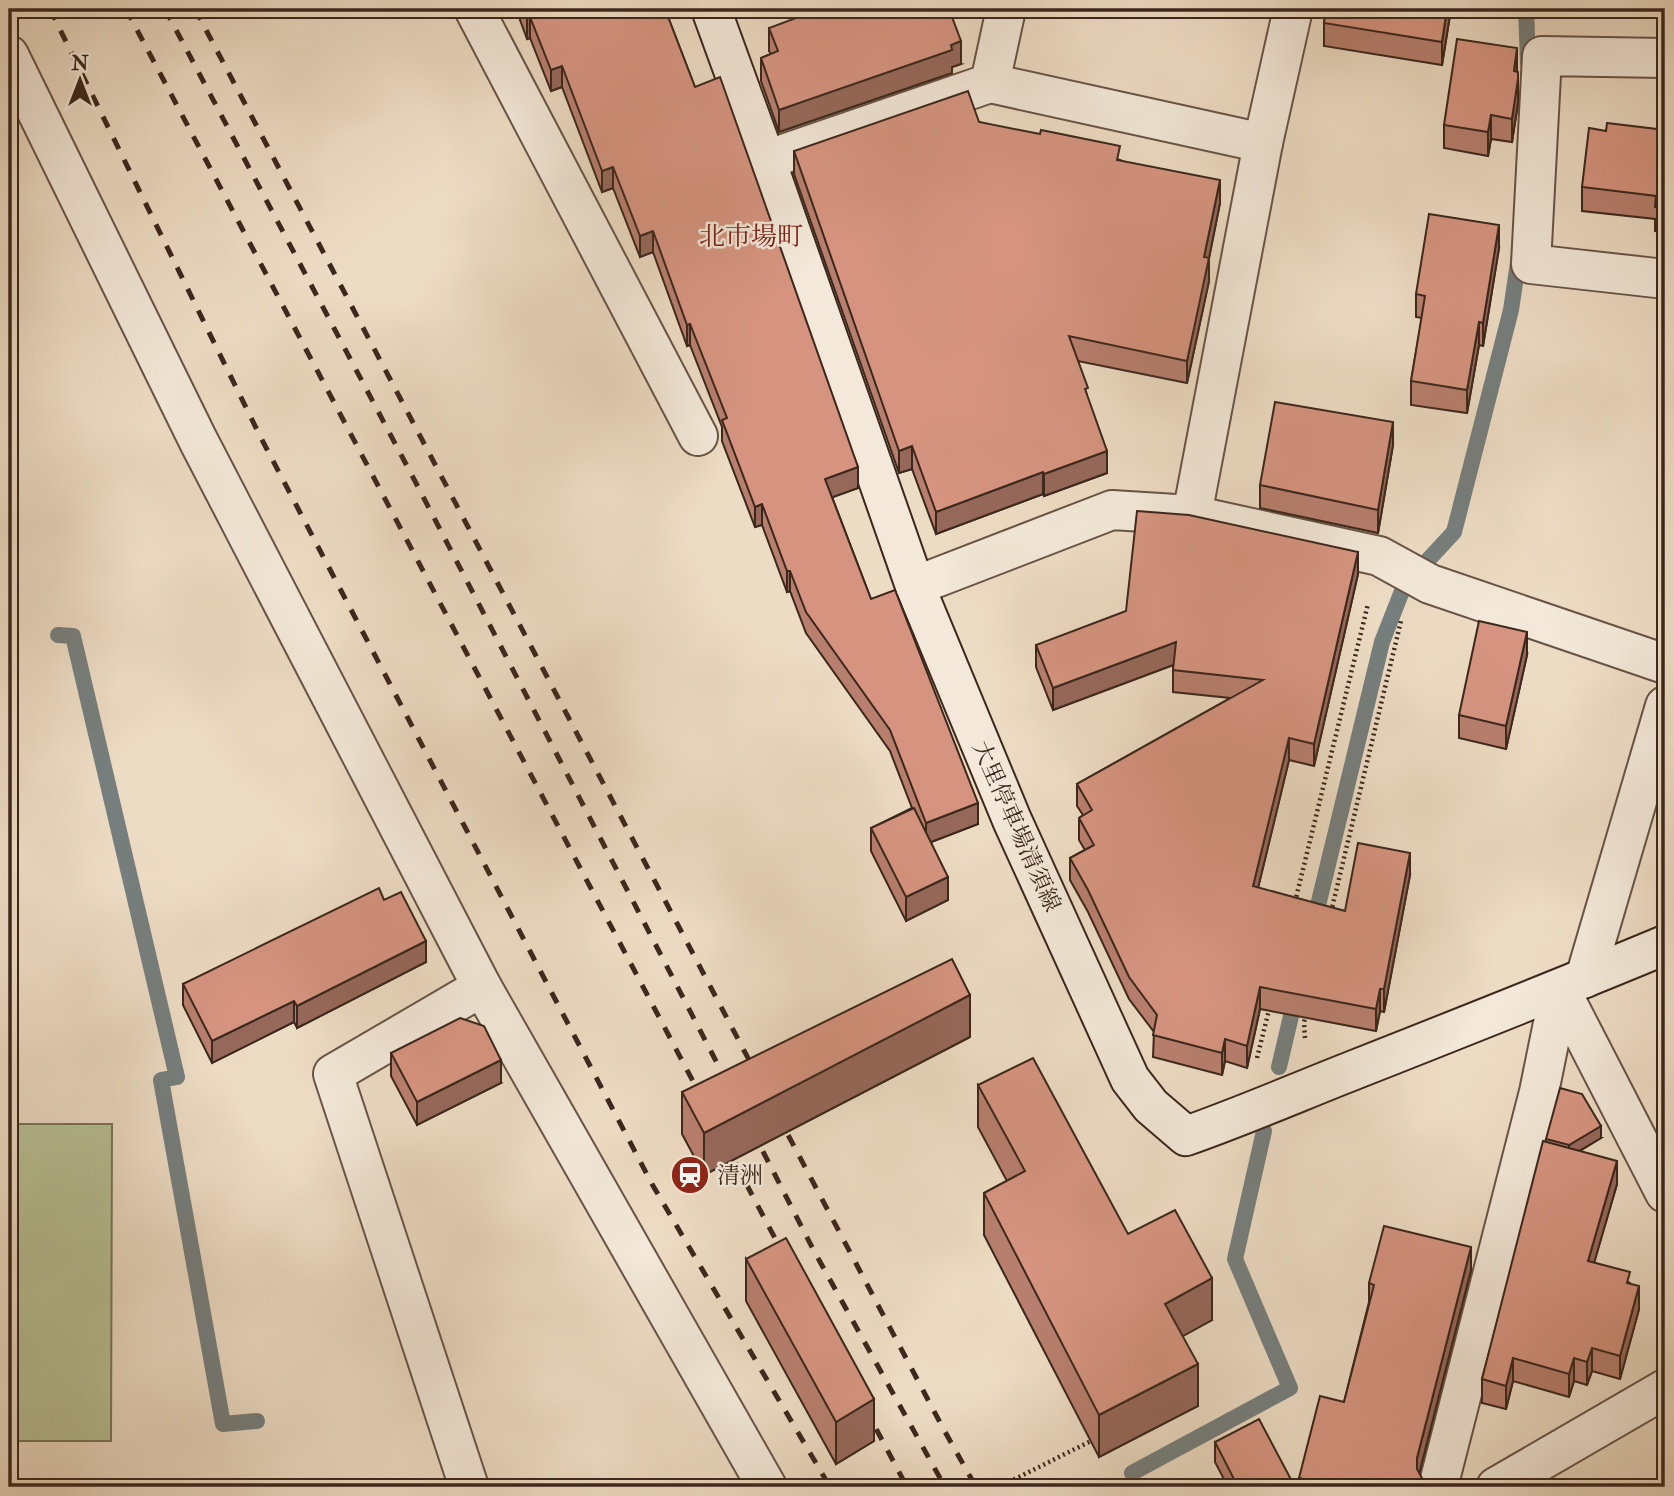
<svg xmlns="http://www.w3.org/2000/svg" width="1674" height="1496" font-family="'IM FELL Double Pica','Noto Serif JP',serif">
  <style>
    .garden { fill: #b7c095; stroke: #797458; stroke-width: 2 }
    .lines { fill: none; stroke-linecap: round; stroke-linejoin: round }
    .stream { stroke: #767f7e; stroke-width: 16 }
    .street-casing { stroke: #685446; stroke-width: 42 }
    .secondary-casing { stroke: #3b271c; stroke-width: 42 }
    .path { stroke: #3b271c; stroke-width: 4.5; stroke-dasharray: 2 3.5; stroke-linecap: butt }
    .street { stroke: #f3e8d9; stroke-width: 38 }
    .secondary { stroke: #f3e8d9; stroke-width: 38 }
    .rail { stroke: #3b271c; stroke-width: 5; stroke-dasharray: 12 12; stroke-linecap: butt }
    .wall { fill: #b87f6e; stroke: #3b271c; stroke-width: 2 }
    .shaded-wall { fill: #96685a; stroke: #3b271c; stroke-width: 2 }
    .building { fill: #d69480; stroke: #3b271c; stroke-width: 2 }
    .labels { text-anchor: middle; stroke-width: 5; stroke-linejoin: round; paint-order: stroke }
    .street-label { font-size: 23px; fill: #3b271c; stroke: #f3e8d9 }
    .poi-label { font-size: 23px; fill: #3b271c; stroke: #f3e8d9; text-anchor: start }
    .quarter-label { font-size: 26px; fill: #7a1f14; stroke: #f3e8d9 }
  </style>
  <rect width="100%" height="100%" fill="#eddcc4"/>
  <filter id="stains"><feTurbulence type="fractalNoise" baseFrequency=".00286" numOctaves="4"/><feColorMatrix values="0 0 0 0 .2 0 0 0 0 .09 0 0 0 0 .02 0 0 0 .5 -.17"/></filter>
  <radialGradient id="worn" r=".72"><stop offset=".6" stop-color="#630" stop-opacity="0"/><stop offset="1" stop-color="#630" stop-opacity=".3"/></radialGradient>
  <!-- garden -->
  <polygon class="garden" points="9,1124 112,1124 111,1441 9,1441"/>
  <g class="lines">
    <!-- stream -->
    <g class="stream">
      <polyline points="1526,9 1528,63"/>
      <polyline points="58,635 73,636 177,1077 161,1080 223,1424 257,1421"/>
      <polyline points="1314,922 1382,642 1404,586 1454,532 1511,310 1519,256"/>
      <polyline points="1279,1067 1296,995"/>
      <polyline points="1132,1473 1290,1388 1235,1259 1264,1131"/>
    </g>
    <!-- street casing -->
    <g class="street-casing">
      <g id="street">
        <polyline points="474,9 698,436"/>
        <polyline points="9,55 198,440 482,987 767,1487"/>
        <polyline points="1665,58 1542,56 1531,264 1665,279"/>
        <polyline points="990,83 1263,143 1293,9"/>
        <polyline points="766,160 990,83 1006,9"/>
        <polyline points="1192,515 1263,143"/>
        <polyline points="915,586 1112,510 1192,515 1379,556 1430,584 1665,664"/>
        <polyline points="1585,978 1665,706"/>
        <polyline points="1560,989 1665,1193"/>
        <polyline points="469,1487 333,1074 482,987"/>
        <polyline points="1438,1487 1539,1092 1560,989"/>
        <polyline points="1496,1487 1665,1389"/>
      </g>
    </g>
    <!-- secondary casing -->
    <g class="secondary-casing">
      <path id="secondary" d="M711,9L766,160L915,586L1012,820L1130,1079L1151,1106L1186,1136C1243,1116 1298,1092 1354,1070C1458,1029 1562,988 1665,945"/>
    </g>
    <!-- path -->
    <g class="path">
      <polyline points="1295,902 1368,604"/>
      <polyline points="1331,912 1401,621"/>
      <polyline points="1305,1038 1304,1022 1307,1012"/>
      <polyline points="1257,1058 1270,1006"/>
      <polyline points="999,1487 1095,1439"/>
    </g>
    <!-- street -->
    <use href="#street" class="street"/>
    <!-- secondary -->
    <use href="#secondary" class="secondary"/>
    <!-- rail -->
    <g class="rail">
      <polyline points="50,9 260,436 652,1184 830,1487"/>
      <polyline points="126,9 705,1104"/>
      <polyline points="165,9 416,483 731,1090"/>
      <polyline points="195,9 758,1077"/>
      <polyline points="777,1114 944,1430 976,1487"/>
      <polyline points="752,1130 814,1251 945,1487"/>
      <polyline points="724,1142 786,1259"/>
      <polyline points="865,1408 907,1487"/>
    </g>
  </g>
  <!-- wall -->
  <g class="wall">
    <polygon points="516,9 665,9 695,87 858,488 832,497 871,599 978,824 931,842 948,900 906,921 871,851 871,828 912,808 890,751 806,633 790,591 787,592 762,525 755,527 722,441 722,427 690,345 687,346 653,252 640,257 613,188 602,192 562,87 551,91 530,38 527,39"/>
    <polygon points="1326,9 1451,9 1442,65 1324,46 1324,23"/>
    <polygon points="769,28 961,64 952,67 952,73 779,132 761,81 761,58 771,54 769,51"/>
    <polygon points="1517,72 1518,103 1512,142 1491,139 1488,156 1444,148 1444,125"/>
    <polygon points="979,122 1120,160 1220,203 1209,258 1209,281 1187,383 1078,361 1107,473 1044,496 1043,494 936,534 912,469 899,473 794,174 794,151"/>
    <polygon points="1665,130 1665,232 1655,231 1655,219 1582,211 1582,187 1606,131"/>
    <polygon points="1499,248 1483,346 1479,345 1467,413 1411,405 1411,381 1422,318 1416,317 1416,294"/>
    <polygon points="1393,445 1378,533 1260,508 1260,485"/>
    <polygon points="1358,574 1314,766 1289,760 1258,888 1345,911 1410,875 1384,1012 1380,1011 1376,1031 1260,1009 1247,1068 1225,1061 1222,1075 1153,1057 1154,1032 1129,999 1088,912 1070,880 1070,858 1085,850 1079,840 1079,818 1083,815 1077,806 1077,784 1230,698 1173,692 1173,665 1053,710 1036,667 1036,645"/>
    <polygon points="1527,655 1506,749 1459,738 1459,715"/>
    <polygon points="1665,749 1665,809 1658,806 1658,773"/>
    <polygon points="384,900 426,962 297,1028 294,1022 212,1063 183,1005 183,984"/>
    <polygon points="970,1037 704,1175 682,1134 682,1092"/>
    <polygon points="391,1053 501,1083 417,1125 391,1076"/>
    <polygon points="978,1085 1212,1320 1182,1336 1198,1406 1099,1457 984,1235 984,1193 1007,1181 978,1127"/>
    <polygon points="1601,1138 1580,1151 1617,1184 1594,1262 1630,1283 1639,1309 1620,1379 1592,1371 1587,1385 1574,1381 1569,1397 1513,1381 1506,1409 1482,1403 1482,1379 1546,1139"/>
    <polygon points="746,1259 874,1441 836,1464 746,1301"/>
    <polygon points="1471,1270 1419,1473 1422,1487 1299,1487 1299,1478 1344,1402 1369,1302 1369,1283"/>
    <polygon points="1215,1442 1295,1487 1228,1487 1215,1462"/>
  </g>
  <!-- shaded-wall -->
  <g class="shaded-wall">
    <polygon points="1447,9 1451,9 1442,65 1442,42"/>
    <polygon points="530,17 530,38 527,39 527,18"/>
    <polygon points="961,41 961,64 952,67 952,73 779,132 779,110"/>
    <polygon points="1517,48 1517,71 1514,94 1514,71"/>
    <polygon points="562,66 562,87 551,91 551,70"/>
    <polygon points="1518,72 1518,103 1512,142 1512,119"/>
    <polygon points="1491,115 1491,139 1488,156 1488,132"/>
    <polygon points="613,167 613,188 602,192 602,171"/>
    <polygon points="1220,180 1220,203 1209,258 1209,281 1187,383 1187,361 1204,257"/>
    <polygon points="1499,225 1499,248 1483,346 1483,323"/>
    <polygon points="653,231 653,252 640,257 640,236"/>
    <polygon points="1479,322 1479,345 1467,413 1467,390"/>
    <polygon points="690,324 690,345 687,346 687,325"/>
    <polygon points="1393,422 1393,445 1378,533 1378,510"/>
    <polygon points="912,446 912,469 899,473 899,451"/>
    <polygon points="1107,451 1107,473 1044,496 1044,474"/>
    <polygon points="858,467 858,488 825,500 825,479"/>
    <polygon points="1043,472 1043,494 936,534 936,512"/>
    <polygon points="762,504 762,525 755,527 755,507"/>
    <polygon points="1358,552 1358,574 1314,766 1314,744"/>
    <polygon points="787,571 790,571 790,591 787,592"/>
    <polygon points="1527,632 1527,655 1506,749 1506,726"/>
    <polygon points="1176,642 1176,664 1053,710 1053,688"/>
    <polygon points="1289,738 1289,760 1253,909 1253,886"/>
    <polygon points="978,803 978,824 926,844 926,823"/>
    <polygon points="1410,853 1410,875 1384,1012 1384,989"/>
    <polygon points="948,877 948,900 906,921 906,897"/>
    <polygon points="426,941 426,962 297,1028 297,1006"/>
    <polygon points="1260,987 1260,1009 1247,1068 1247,1046"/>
    <polygon points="1380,989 1380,1011 1376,1031 1376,1009"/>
    <polygon points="970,995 970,1037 704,1175 704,1133"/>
    <polygon points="294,1001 294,1022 212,1063 212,1041"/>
    <polygon points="1225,1039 1225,1061 1222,1075 1222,1053"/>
    <polygon points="501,1060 501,1083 417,1125 417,1102"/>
    <polygon points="1601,1126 1601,1138 1569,1157 1569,1145"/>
    <polygon points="1617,1161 1617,1184 1588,1284 1588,1261"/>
    <polygon points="1471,1247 1471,1270 1417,1482 1417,1458"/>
    <polygon points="1212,1278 1212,1320 1165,1346 1165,1304"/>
    <polygon points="1639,1286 1639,1309 1620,1379 1620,1356"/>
    <polygon points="1592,1348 1592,1371 1587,1385 1587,1362"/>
    <polygon points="1513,1358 1513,1381 1506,1409 1506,1386"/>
    <polygon points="1574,1358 1574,1381 1569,1397 1569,1374"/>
    <polygon points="1198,1364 1198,1406 1099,1457 1099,1415"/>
    <polygon points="874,1399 874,1441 836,1464 836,1422"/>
  </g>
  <!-- building -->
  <g class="building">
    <polygon points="523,9 665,9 695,87 720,77 858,467 825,479 871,599 895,590 978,803 926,823 890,730 806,612 790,571 787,571 762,504 755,507 722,420 727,418 690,324 687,325 653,231 640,236 613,167 602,171 562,66 551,70 530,17 527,18"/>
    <polygon points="820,9 949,9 961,41 951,45 952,50 779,110 761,58 778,51 769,28"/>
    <polygon points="1326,9 1447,9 1442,42 1324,23"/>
    <polygon points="1457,39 1517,48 1514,71 1518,72 1518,79 1512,119 1491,115 1488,132 1444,125"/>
    <polygon points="968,91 979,122 1040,134 1041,130 1120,146 1117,160 1220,180 1204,257 1209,258 1187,361 1069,336 1088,388 1085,389 1107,451 1044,474 1043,472 936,512 912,446 899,451 794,151"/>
    <polygon points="1607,123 1665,130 1665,208 1655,207 1656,196 1582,187 1589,128 1606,131"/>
    <polygon points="1429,214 1499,225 1483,323 1479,322 1467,390 1411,381 1425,296 1416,294"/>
    <polygon points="1275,402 1393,422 1378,510 1260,485"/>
    <polygon points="1137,511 1189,515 1358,552 1314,744 1289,738 1253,886 1345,911 1358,843 1410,853 1384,989 1380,989 1376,1009 1260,987 1247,1046 1225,1039 1222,1053 1153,1035 1157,1015 1129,977 1088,890 1070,858 1094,845 1079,818 1092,810 1077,784 1263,680 1173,670 1176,642 1053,688 1036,645 1126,611"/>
    <polygon points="1479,621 1527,632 1506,726 1459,715"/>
    <polygon points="1665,749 1665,775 1658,773"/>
    <polygon points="914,808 948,877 906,897 871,828"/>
    <polygon points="379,888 384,900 401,892 426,941 297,1006 294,1001 212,1041 183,984"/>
    <polygon points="952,959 970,995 704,1133 682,1092"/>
    <polygon points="460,1018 484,1026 501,1060 417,1102 391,1053"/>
    <polygon points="1033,1058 1128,1234 1175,1210 1212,1278 1165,1304 1198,1364 1099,1415 984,1193 1025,1171 978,1085"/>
    <polygon points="1560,1088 1582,1094 1601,1126 1569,1145 1546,1139"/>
    <polygon points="1543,1141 1617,1161 1588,1261 1630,1272 1627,1283 1639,1286 1620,1356 1592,1348 1587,1362 1574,1358 1569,1374 1513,1358 1506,1386 1482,1379"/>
    <polygon points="1384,1226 1471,1247 1417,1458 1417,1469 1422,1478 1419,1487 1336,1487 1299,1478 1320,1396 1344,1402 1374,1285 1369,1283"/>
    <polygon points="786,1238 874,1399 836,1422 746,1259"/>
    <polygon points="1259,1419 1295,1487 1238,1487 1215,1442"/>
  </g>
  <!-- icons -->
  <defs>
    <g id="station-disc" transform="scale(2.0125)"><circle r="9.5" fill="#8f2418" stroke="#f3e8d9"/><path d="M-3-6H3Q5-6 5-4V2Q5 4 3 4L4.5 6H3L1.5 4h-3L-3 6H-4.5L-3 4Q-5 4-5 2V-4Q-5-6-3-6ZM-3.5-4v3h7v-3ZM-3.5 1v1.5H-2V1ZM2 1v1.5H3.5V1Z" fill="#fff"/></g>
  </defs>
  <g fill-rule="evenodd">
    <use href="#station-disc" x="690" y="1175"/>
  </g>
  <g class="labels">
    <!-- street labels -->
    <g class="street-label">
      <text transform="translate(1017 826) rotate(66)" y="8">大里停車場清須線</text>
    </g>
    <!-- poi labels -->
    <g class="poi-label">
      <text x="717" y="1183">清洲</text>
    </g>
    <!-- quarter labels -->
    <g class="quarter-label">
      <text x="751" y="245">北市場町</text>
    </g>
  </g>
  <!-- margin -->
  <rect width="1674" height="1496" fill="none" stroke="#eddcc4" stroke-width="35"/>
  <rect x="10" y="10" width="1653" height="1475" fill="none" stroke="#3b271c" stroke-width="3.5"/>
  <rect x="18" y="18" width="1639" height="1461" fill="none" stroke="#3b271c" stroke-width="2"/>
  <!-- north arrow -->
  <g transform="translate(80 80)" stroke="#f3e8d9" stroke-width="5" paint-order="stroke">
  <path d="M0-5L12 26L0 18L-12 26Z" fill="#3b271c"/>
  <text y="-10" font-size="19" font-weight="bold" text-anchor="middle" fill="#3b271c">N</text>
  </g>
  <rect width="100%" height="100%" filter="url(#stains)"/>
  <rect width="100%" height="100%" fill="url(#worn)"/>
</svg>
